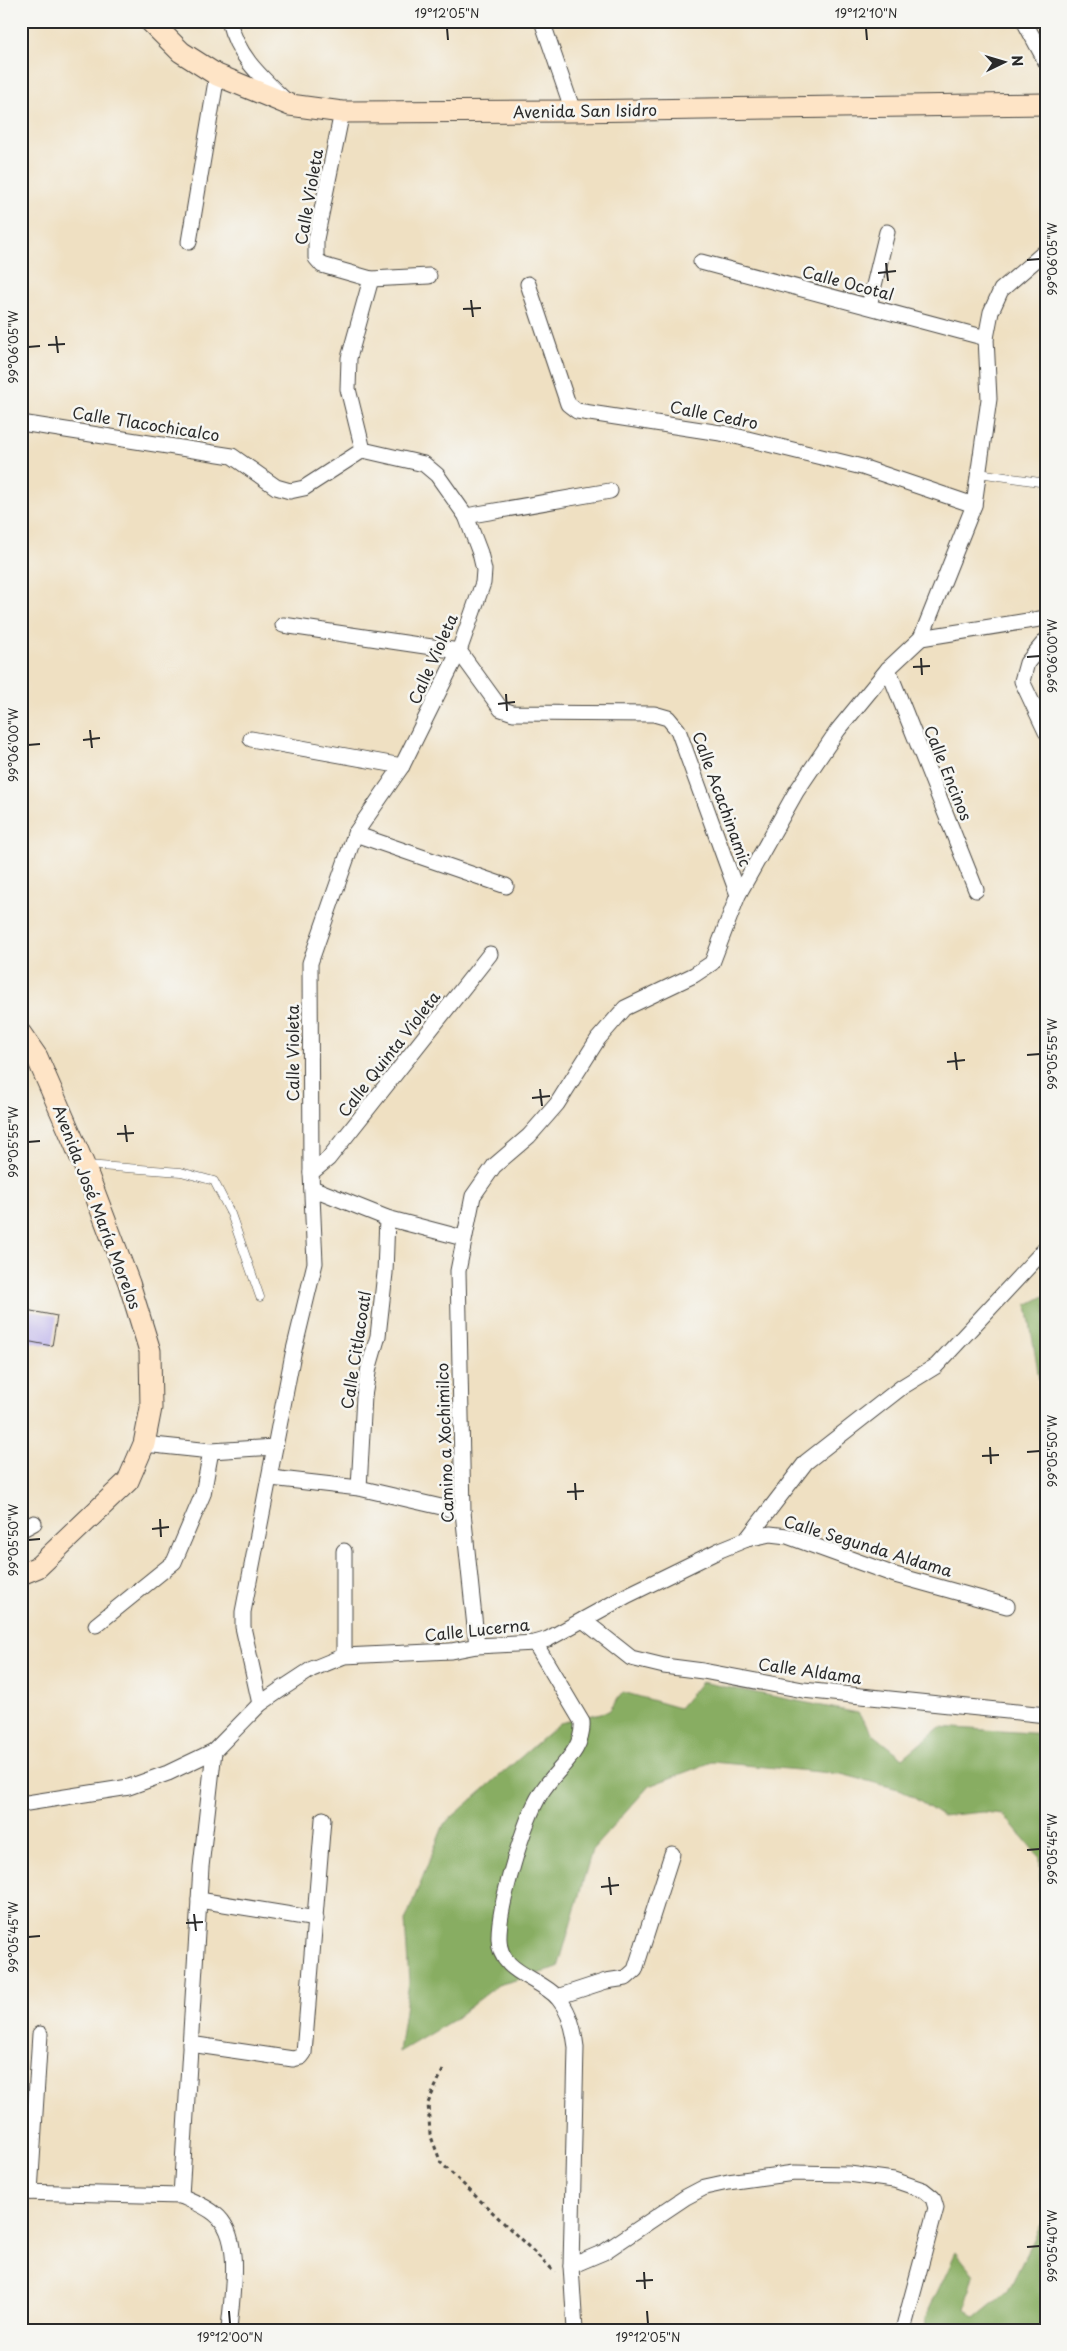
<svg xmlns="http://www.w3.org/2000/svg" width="1067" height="2351" font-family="'Playpen Sans',sans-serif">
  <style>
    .forest { fill: #88ad62; stroke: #5a6c46 }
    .building { fill: #b4a7eb }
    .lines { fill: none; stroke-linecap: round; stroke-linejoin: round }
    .lane-casing { stroke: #484642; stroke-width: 9 }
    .street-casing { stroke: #484642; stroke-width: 17 }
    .secondary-casing { stroke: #484642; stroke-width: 23 }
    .path { stroke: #484642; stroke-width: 3; stroke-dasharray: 4 4; stroke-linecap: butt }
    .lane { stroke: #fff; stroke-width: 8 }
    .street { stroke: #fff; stroke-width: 15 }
    .secondary { stroke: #fee4c6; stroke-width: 21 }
    .ticks { fill: none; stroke: #2b2b2b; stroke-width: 2 }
    .labels { text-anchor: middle; stroke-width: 5; stroke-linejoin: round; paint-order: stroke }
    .street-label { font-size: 16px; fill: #2b2b2b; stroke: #f6f6f2 }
    .neatline { fill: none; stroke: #2b2b2b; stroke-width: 2 }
    .ticks-label { font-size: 12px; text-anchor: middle; fill: #2b2b2b }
  </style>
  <rect width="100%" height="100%" fill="#f6f6f2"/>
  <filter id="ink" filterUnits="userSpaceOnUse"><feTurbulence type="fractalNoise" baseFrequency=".02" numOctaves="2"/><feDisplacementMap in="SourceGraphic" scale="10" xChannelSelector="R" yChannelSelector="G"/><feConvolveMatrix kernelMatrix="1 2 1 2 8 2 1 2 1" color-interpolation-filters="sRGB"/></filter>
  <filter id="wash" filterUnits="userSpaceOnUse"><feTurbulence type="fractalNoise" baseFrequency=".0096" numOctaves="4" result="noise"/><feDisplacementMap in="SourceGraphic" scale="20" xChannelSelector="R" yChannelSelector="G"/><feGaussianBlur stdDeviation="1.12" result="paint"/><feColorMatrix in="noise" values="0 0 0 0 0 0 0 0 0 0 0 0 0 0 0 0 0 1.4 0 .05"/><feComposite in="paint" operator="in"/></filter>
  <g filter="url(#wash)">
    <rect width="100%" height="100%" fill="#efe0c2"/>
    <!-- forest -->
    <g class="forest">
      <polygon points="1046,1295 1046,1421 1027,1305"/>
      <polygon points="701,1682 858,1713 872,1733 903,1758 940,1727 1046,1734 1046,1968 1041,1957 1040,1858 1003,1814 983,1812 942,1816 902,1790 841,1774 712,1762 649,1786 592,1850 558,1968 498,1985 453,2020 399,2052 409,1982 405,1921 444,1824 560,1723 609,1711 623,1692 679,1708"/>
      <polygon points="1046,2215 1046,2330 926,2330 925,2318 956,2252 974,2275 965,2309 975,2318 1008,2291"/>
    </g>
    <g id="blocks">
      <!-- building -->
      <polygon class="building" points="21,1309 57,1316 52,1346 21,1340"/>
    </g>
  </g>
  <g filter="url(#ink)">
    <use href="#blocks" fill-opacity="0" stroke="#484642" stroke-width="1"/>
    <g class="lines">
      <!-- lane casing -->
      <g class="lane-casing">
        <g id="lane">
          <polyline points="979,473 1046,483"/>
          <polyline points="86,1165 181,1172 214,1181 231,1214 260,1297"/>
        </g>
      </g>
      <!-- street casing -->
      <g class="street-casing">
        <g id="street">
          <path d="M229,21C237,55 259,75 284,99"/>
          <polyline points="542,21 573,111"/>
          <polyline points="1024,21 1046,62"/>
          <polyline points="189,242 217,75"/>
          <polyline points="701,262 986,338"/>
          <polyline points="371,279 429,276"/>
          <polyline points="528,284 568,404 577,411 727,434 862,467 974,505"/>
          <polyline points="869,306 887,232"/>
          <polyline points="21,423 232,456 276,487 290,491 304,488 363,450"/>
          <polyline points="466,516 610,491"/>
          <polyline points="283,625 459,651 501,709 513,713 654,714 668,718 678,730 738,895"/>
          <polyline points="921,638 1046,618"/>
          <polyline points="1046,640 1027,663 1022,681 1046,732"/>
          <polyline points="888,669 976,890"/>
          <polyline points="251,739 402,766"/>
          <polyline points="355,834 506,886"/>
          <polyline points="311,1173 328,1159 490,954"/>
          <polyline points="312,1188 387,1218 463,1238"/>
          <polyline points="144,1444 211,1451 275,1447"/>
          <polyline points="271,1478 359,1488 463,1512"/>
          <polyline points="359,1488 364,1396 369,1367 378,1336 385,1273 387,1218"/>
          <polyline points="21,1530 34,1523"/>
          <polyline points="747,1539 806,1462 902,1387 936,1366 1046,1248"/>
          <polyline points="344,1551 344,1656"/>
          <polyline points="583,1620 631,1658 664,1666 703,1671 803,1690 1046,1715"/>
          <polyline points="96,1625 174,1562 203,1494 211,1451"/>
          <path d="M535,1643L582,1722C584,1753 556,1768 541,1793C524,1820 498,1907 499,1939C499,1973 539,1977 558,1998C570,2012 574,2029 576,2047L571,2266L604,2252L686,2197L705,2187L728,2182L794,2173L849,2174L894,2180L923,2190L933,2198L936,2208L903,2330"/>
          <polyline points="477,1646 463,1512 458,1271 473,1196 494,1166 529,1136 557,1104 598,1039 625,1008 694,975 712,963 738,895 796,792 838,730 888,669 921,638 974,505 989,399 986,338 991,312 1001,290 1046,251"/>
          <polyline points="260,1704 243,1627 243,1612 293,1354 315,1263 311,1173 310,963 355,834 402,766 459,651 483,583 484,570 480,553 466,516 437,475 424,464 363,450 348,389 349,358 371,279 322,265 316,258 316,239 342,112"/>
          <polyline points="21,1804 129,1787 168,1773 214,1751 260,1704 283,1688 312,1669 344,1656 451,1651 477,1646 535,1643 548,1639 628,1595 720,1550 747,1539 770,1534 787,1536 895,1575 1007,1606"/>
          <polyline points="199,1900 316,1919"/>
          <polyline points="557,1997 606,1981 626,1978 635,1970 672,1854"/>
          <polyline points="190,2044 293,2059 301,2057 304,2053 323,1819"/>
          <polyline points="21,2192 181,2196 201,1867 214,1751"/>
          <polyline points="30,2192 40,2034"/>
          <path d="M181,2196C192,2201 206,2206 215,2214C244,2236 231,2298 229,2330"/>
          <polyline points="571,2266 575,2330"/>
        </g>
      </g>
      <!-- secondary casing -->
      <g class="secondary-casing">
        <g id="secondary">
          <polyline points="150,21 181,52 217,75 290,105 342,112 573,111 1046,104"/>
          <polyline points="21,1034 37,1057 84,1165 129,1283 150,1351 151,1408 144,1444 128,1481 38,1567 21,1574"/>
        </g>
      </g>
      <!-- path -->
      <polyline class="path" points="443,2070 428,2103 430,2134 441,2163 555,2272"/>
      <!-- lane -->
      <use href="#lane" class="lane"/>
      <!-- street -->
      <use href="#street" class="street"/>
      <!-- secondary -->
      <use href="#secondary" class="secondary"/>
    </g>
  </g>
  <!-- ticks -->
  <path class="ticks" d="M447,28L448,40M866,28L867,40M1027,260L1040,259M886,263L888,281M878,273L896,271M471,300L473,317M463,309L481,308M56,336L58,353M48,345L65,344M28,347L40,346M1027,657L1040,656M921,658L922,675M913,667L930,666M506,694L507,711M498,704L515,702M90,730L92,748M83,740L100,738M28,745L40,744M955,1052L957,1070M1027,1055L1040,1054M947,1062L965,1060M540,1089L542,1106M532,1098L550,1096M125,1125L127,1142M117,1134L134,1133M28,1142L40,1141M990,1447L991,1464M1027,1452L1040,1451M982,1456L999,1455M575,1483L576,1500M567,1492L584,1491M160,1519L161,1537M152,1529L169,1527M28,1540L40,1539M1027,1850L1040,1849M609,1877L611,1895M601,1887L619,1885M194,1914L196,1931M186,1923L203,1922M28,1937L40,1936M1027,2247L1040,2246M644,2272L645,2289M636,2281L653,2280M229,2311L230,2324M647,2311L648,2324"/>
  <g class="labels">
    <!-- street labels -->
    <g class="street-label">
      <text transform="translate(585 111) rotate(-1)" y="6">Avenida San Isidro</text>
      <text transform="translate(309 197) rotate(-80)" y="6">Calle Violeta</text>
      <text transform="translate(848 283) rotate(15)" y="6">Calle Ocotal</text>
      <text transform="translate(714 415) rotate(11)" y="6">Calle Cedro</text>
      <text transform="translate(146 424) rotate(9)" y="6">Calle Tlacochicalco</text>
      <text transform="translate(433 659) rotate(-66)" y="6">Calle Violeta</text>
      <text transform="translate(948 773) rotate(68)" y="6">Calle Encinos</text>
      <text transform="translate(722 799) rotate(70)" y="6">Calle Acachinamic</text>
      <text transform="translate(293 1053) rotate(-90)" y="6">Calle Violeta</text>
      <text transform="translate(389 1054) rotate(-52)" y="6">Calle Quinta Violeta</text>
      <text transform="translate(97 1207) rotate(69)" y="6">Avenida José María Morelos</text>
      <text transform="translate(356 1350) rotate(-81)" y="6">Calle Citlacoatl</text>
      <text transform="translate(445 1443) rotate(-92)" y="6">Camino a Xochimilco</text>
      <text transform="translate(868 1546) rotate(17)" y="6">Calle Segunda Aldama</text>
      <text transform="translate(477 1630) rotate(-6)" y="6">Calle Lucerna</text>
      <text transform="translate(810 1671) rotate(8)" y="6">Calle Aldama</text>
    </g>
  </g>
  <!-- margin -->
  <rect width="1067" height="2351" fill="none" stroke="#f6f6f2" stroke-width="55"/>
  <!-- north arrow -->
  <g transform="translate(1004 62) rotate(85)" stroke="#f6f6f2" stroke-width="4" paint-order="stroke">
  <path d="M0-4L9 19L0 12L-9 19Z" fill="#2b2b2b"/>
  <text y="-8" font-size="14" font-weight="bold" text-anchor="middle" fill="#2b2b2b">N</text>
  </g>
  <rect x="28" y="28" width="1012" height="2296" class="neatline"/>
  <g class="ticks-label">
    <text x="447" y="18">19°12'05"N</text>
    <text x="866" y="18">19°12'10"N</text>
    <text transform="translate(1053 259) rotate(-90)" y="4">99°06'05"W</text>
    <text transform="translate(14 347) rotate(-90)" y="4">99°06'05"W</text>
    <text transform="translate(1053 656) rotate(-90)" y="4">99°06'00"W</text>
    <text transform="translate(14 745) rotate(-90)" y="4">99°06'00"W</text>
    <text transform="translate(1053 1054) rotate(-90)" y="4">99°05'55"W</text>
    <text transform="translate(14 1142) rotate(-90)" y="4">99°05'55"W</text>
    <text transform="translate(1053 1451) rotate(-90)" y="4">99°05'50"W</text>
    <text transform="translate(14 1540) rotate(-90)" y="4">99°05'50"W</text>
    <text transform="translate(1053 1849) rotate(-90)" y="4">99°05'45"W</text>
    <text transform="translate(14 1937) rotate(-90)" y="4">99°05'45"W</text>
    <text transform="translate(1053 2246) rotate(-90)" y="4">99°05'40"W</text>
    <text x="230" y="2342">19°12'00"N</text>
    <text x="648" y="2342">19°12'05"N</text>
  </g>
</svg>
